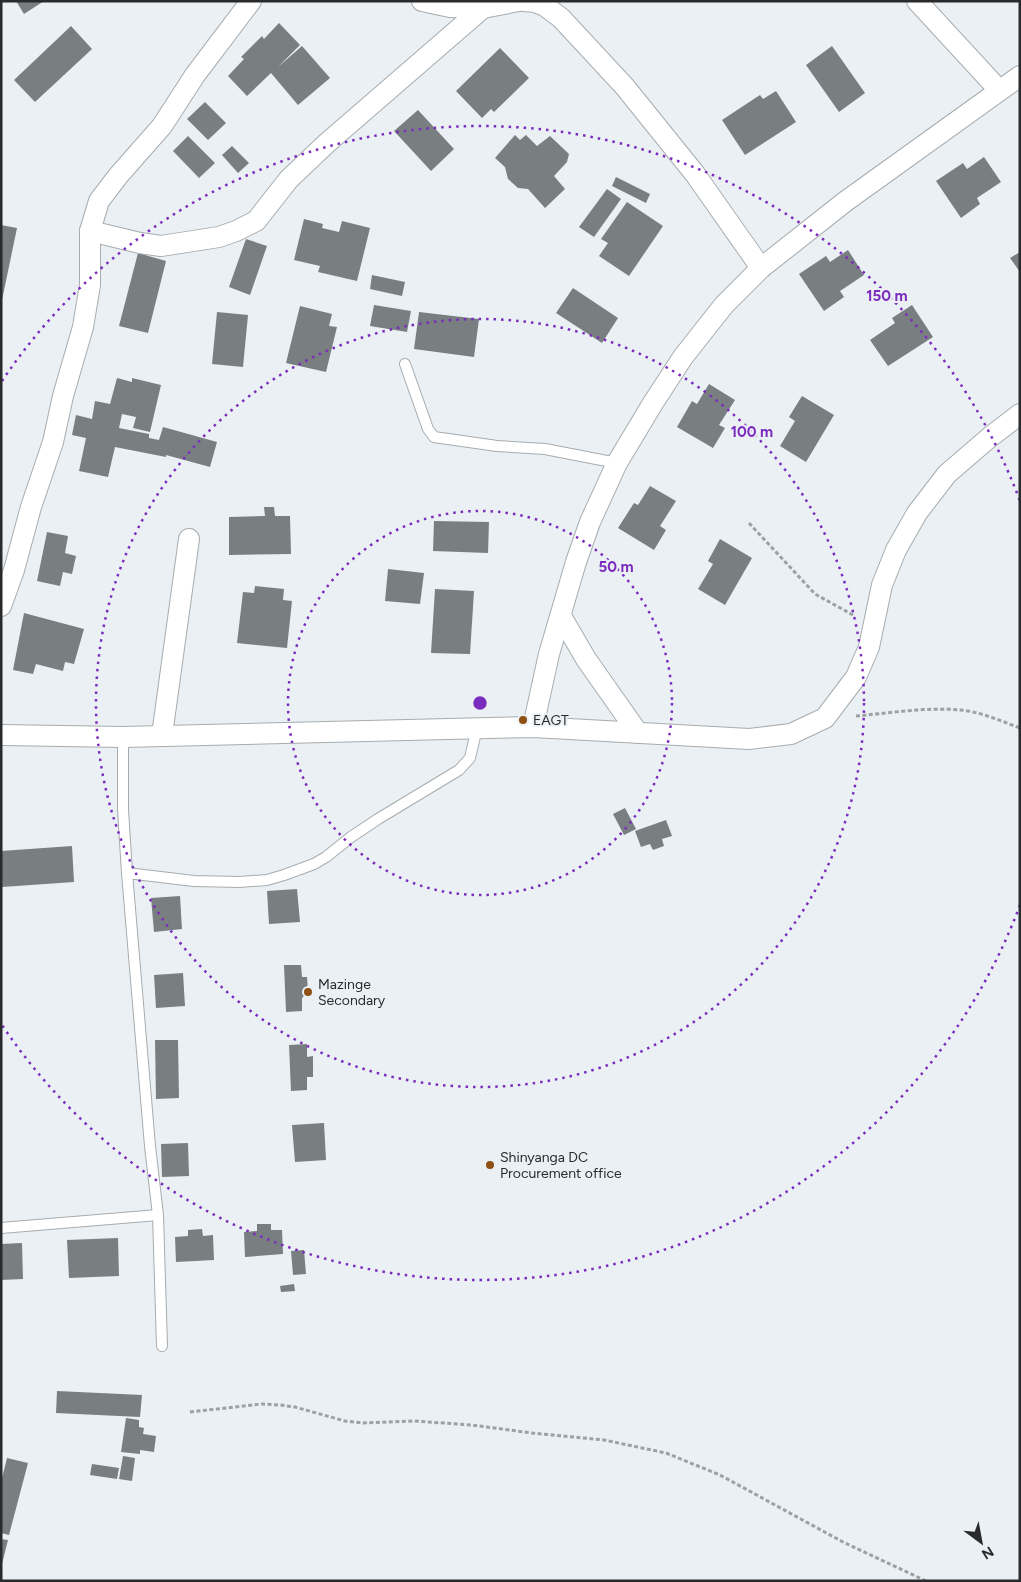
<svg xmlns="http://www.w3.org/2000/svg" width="1021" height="1582" font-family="Figtree,sans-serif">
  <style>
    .building { fill: #797e81 }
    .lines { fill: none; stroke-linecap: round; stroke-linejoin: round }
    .service-casing { stroke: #a7acaf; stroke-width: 12 }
    .minor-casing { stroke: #a7acaf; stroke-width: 22 }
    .path { stroke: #9da1a3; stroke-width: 3; stroke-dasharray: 4 2.5; stroke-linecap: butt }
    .service { stroke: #fff; stroke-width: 10 }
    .minor { stroke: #fff; stroke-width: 20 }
    .ring { fill: none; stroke: #7b2cbf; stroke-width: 2.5; stroke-dasharray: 2.5 5 }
    .poi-dot { fill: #8e5013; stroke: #eaf0f3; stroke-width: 2 }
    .labels { text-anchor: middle; stroke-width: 4; stroke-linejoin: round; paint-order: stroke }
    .poi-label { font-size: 14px; fill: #282a2b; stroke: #eaf0f3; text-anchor: start }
    .centre { fill: #7b2cbf; stroke: #eaf0f3; stroke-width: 2.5 }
    .ring-label { font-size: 15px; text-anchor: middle; font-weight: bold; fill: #7b2cbf; stroke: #eaf0f3; stroke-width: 4; stroke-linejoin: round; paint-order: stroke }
  </style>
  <rect width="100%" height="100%" fill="#eaf0f3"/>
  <!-- building -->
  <g class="building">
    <polygon points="16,1 44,1 24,14"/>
    <polygon points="279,23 300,45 278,67 302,46 330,78 298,105 271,73 247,96 228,76 244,59 241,57 262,36 264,39"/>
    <polygon points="71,26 92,49 35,102 14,80"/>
    <polygon points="832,46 865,93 839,112 806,65"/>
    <polygon points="500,48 529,78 494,112 491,109 482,118 456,91"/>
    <polygon points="776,91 796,122 745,155 722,120 760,95 763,99"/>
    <polygon points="205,102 226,123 208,140 187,119"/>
    <polygon points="418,110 454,149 431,171 394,131"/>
    <polygon points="515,135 520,140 526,135 537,146 550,136 569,154 567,162 554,176 565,189 545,208 528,189 518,188 508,179 505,167 495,158"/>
    <polygon points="188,136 215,163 199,178 173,151"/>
    <polygon points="232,146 249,163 238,173 222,155"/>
    <polygon points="984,157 1001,182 977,198 980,204 961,218 936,181 963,163 967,169"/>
    <polygon points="616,177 650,194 646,203 612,186"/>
    <polygon points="607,189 621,199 594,237 579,227"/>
    <polygon points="627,202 663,226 629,276 599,256 608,243 601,239"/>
    <polygon points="304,219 323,224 322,228 339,232 342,221 370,228 357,281 318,272 320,266 294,260"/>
    <polygon points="1,225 17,228 2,300 1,300"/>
    <polygon points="246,239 267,246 250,295 229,287"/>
    <polygon points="848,250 864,275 840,291 844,297 824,311 799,274 826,256 830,262"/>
    <polygon points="1020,252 1020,272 1010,258"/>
    <polygon points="138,253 166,261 148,333 119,326"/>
    <polygon points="372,275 405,282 402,296 370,289"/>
    <polygon points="573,288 618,318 602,343 556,313"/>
    <polygon points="374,305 411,311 407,332 370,326"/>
    <polygon points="912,305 933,337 888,366 870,340 895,323 892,318"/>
    <polygon points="300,306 332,314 329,326 337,327 326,372 286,363"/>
    <polygon points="217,312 248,315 243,367 212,364"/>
    <polygon points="419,312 479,319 474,357 414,349"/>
    <polygon points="117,378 132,382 132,378 161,385 150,432 133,428 136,417 122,414 119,428 149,434 149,438 159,440 163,427 217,442 210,467 166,455 166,457 115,447 108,477 79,471 86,438 72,435 76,415 92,419 95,401 110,404"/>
    <polygon points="709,384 735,400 719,425 725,428 713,448 677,427 692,401 697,404"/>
    <polygon points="802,396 834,415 806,462 780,446 795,421 789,417"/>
    <polygon points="650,486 676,501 660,526 666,530 654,550 618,528 634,503 638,505"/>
    <polygon points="264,507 274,507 275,516 290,516 291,554 229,555 229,517 265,516"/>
    <polygon points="434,521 489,522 488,553 433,551"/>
    <polygon points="47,532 68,536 65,553 76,556 72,574 63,572 60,586 37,581"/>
    <polygon points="720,539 752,558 725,605 698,589 713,564 708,561"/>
    <polygon points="388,569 424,573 420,604 385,601"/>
    <polygon points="255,586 284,589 283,600 292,601 287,648 237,643 243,592 254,593"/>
    <polygon points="435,589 474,591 470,654 431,653"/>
    <polygon points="24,613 84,629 74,664 65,662 63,671 36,664 33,674 13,670"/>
    <polygon points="625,808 636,829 624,835 613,814"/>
    <polygon points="666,820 672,836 662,839 664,846 653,850 650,844 641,847 635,831"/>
    <polygon points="72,846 74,882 2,887 1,851"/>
    <polygon points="297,889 300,922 269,924 267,891"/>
    <polygon points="180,896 182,929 154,932 151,898"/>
    <polygon points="284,965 301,965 302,977 307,977 308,992 302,998 302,1011 286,1012"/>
    <polygon points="183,973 185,1006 156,1008 154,975"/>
    <polygon points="155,1040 178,1040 179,1098 156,1099"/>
    <polygon points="307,1044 307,1057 313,1056 313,1077 307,1077 307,1090 291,1091 289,1045"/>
    <polygon points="324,1123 326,1160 295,1162 292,1125"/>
    <polygon points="188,1143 189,1176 162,1177 161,1144"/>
    <polygon points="257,1224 271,1224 271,1230 282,1230 283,1254 245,1257 244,1232 257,1231"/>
    <polygon points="202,1229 203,1236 213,1235 214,1260 176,1262 175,1237 188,1236 188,1230"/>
    <polygon points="118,1238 119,1276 69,1278 67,1240"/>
    <polygon points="22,1243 23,1279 1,1280 1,1244"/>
    <polygon points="304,1250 306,1274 293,1275 291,1251"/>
    <polygon points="294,1284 295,1291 281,1292 280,1286"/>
    <polygon points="57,1391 142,1395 140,1417 56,1413"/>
    <polygon points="126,1418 139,1420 139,1427 144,1428 143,1434 156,1436 154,1452 140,1450 140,1454 121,1452"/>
    <polygon points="123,1456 135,1458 132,1481 119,1479"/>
    <polygon points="7,1458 28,1463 9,1535 1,1533 1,1482"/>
    <polygon points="92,1464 119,1468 117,1479 90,1475"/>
    <polygon points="1,1539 8,1540 2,1564 1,1564"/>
  </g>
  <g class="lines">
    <!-- service casing -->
    <g class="service-casing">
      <g id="service">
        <polyline points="405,364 428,429 434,437 497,446 545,449 617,463"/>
        <polyline points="123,737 123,810 127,873 150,1146 158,1215 162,1346"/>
        <polyline points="127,873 194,881 239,882 267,880 284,875 314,864 326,857 351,837 378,819 459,770 470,758 477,728"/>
        <polyline points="1,1228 158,1215"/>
      </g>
    </g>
    <!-- minor casing -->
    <g class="minor-casing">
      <g id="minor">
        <polyline points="422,1 450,7 483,8 519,1"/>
        <polyline points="524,1 535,2 545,6 561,18 625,87 695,174 761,268"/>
        <polyline points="917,1 999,90"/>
        <polyline points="90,231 140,243 161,246 219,237 236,231 256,221 289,179 327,143 491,1"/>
        <polyline points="1,606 14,570 31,507 53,442 63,396 83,327 90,285 90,231 99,201 118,176 162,126 195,75 251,1"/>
        <polyline points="561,616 586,659 638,733"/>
        <polyline points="533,727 549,654 576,562 590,522 617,463 653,403 683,357 724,305 761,268 846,201 1020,76"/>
        <polyline points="1,735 123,737 533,727 749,739 791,734 825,718 856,677 869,647 882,585 896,550 917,513 947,474 990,437 1020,414"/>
        <polyline points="162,735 189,539"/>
      </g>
    </g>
    <!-- path -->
    <g class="path">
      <polyline points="749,523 815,594 853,615"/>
      <path d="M856,716C890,713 926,707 961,710C981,712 1001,721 1020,728"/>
      <polyline points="190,1412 262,1404 280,1405 295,1407 345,1421 363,1423 414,1421 472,1425 532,1433 604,1440 666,1453 720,1475 843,1542 926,1581"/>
    </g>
    <!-- service -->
    <use href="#service" class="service"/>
    <!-- minor -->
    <use href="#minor" class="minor"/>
  </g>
  <!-- distance rings -->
  <g class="ring">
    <circle cx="480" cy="703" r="192"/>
    <circle cx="480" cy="703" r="384"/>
    <path d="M1020 905A576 576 0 0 1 2 1025M2 381A576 576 0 0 1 1020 501"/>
  </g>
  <!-- markers -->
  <g class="poi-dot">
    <circle cx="523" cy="720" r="5"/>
    <circle cx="308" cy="992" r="5"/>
    <circle cx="490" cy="1165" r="5"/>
  </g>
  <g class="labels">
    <!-- poi labels -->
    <g class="poi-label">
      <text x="533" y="725">EAGT</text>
      <text x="318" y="989">Mazinge<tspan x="318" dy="16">Secondary</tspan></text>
      <text x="500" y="1162">Shinyanga DC<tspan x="500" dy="16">Procurement office</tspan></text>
    </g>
  </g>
  <circle cx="480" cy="703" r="8" class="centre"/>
  <g class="ring-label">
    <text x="887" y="301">150 m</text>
    <text x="752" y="437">100 m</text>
    <text x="616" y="572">50 m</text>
  </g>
  <!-- border -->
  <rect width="1021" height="1582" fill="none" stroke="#282a2b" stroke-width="5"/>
  <!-- north arrow -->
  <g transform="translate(981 1542) rotate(148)" stroke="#eaf0f3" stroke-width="4" paint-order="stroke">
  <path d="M0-4L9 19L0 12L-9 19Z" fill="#282a2b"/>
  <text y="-8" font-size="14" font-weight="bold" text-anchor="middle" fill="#282a2b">N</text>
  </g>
</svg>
